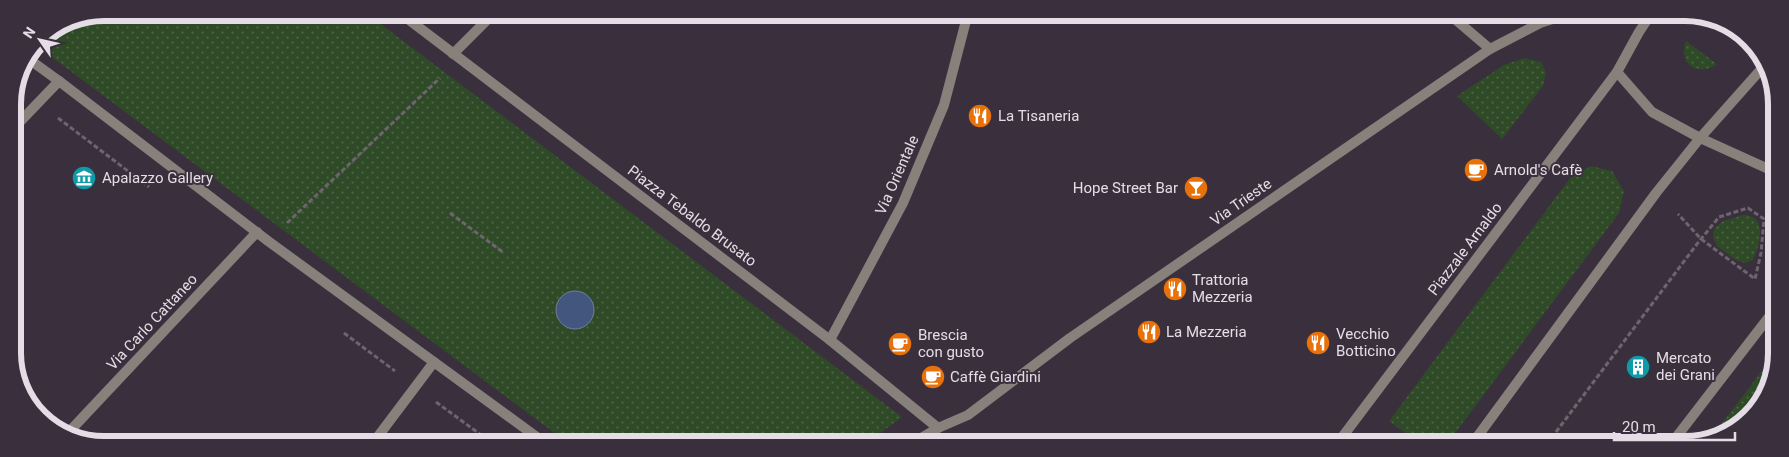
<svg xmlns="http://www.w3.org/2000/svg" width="1789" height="457" font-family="Roboto,sans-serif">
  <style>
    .green { fill: url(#green-dots); fill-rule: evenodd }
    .water { fill: #43577e; stroke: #737f9d }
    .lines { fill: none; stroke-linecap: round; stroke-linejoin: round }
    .path { stroke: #6d6470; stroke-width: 3; stroke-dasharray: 5 2.5; stroke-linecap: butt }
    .street { stroke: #87817b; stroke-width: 10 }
    .labels { text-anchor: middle; stroke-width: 4; stroke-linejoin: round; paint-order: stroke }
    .poi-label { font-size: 15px; fill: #e4dde5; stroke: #3a303d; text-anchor: start }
    .street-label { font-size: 15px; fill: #e4dde5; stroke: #3a303d }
    .rim { fill: none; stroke: #e4dde5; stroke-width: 6 }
  </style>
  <defs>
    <pattern id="green-dots" width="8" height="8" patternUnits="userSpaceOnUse" patternTransform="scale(1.25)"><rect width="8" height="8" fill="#2f4a27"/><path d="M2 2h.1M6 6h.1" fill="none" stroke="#4d6446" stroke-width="1.8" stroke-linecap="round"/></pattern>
  </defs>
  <rect width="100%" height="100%" fill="#3a303d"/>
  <!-- green -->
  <g class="green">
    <path d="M104,13H366L902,417L867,443H568L37,46L40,39L69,19ZM556,313L590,322L585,327L563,326L558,320Z"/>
    <path d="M1686,41L1717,64C1698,78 1677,63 1686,41Z"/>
    <polygon points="1524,58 1541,62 1546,73 1543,86 1502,139 1457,96 1504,65"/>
    <polygon points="1591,166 1612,171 1624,191 1619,213 1447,444 1421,444 1389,421 1571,177"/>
    <path d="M1743,215C1768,215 1760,244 1753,260L1745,263L1736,260L1717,246L1713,237L1714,229L1723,221Z"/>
    <polygon points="1775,354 1775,371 1745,422 1713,435"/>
  </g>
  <!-- water -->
  <circle class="water" cx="575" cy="310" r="19"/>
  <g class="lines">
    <!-- path -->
    <g class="path">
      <polyline points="58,118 149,187"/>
      <polyline points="450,213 504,253"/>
      <polyline points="287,223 440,78"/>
      <polyline points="344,333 395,371"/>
      <polyline points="436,402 492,443"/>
      <polyline points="1547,444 1697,244 1719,217 1748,208 1764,219 1761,253 1755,279 1701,239 1678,214"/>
    </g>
    <!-- street -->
    <g class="street">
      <polyline points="400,13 830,340 938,428"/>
      <polyline points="1449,14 1490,49"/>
      <polyline points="453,54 494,13"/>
      <polyline points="30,60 59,81 268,241 545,443"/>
      <polyline points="1617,72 1652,112 1700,138 1775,172"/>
      <polyline points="13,129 59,81"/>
      <polyline points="830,340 903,203 944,105 968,13"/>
      <polyline points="68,433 257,232"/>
      <polyline points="373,443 434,362"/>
      <polyline points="911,444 938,428 968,415 1070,338 1490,49 1540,23 1568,14"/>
      <polyline points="1337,444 1617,72 1639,32 1651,14"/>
      <polyline points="1472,444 1656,193 1700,138 1764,66"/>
      <polyline points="1671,444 1775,309"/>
    </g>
  </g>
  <!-- icons -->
  <defs>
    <g id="restaurant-disc" transform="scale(1.25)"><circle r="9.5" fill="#e8710a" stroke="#3a303d"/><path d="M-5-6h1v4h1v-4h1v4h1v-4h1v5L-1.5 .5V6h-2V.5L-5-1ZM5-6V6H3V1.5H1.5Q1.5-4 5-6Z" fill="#fff"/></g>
    <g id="cafe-disc" transform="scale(1.25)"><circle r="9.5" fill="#e8710a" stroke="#3a303d"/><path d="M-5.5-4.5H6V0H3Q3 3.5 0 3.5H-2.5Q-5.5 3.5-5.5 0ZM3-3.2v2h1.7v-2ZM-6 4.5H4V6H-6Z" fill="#fff"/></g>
    <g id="museum-disc" transform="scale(1.25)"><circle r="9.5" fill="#0f9aa8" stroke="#3a303d"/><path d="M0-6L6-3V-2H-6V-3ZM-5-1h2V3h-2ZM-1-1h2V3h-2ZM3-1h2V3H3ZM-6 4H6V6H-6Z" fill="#fff"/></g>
    <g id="bar-disc" transform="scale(1.25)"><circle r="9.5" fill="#e8710a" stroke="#3a303d"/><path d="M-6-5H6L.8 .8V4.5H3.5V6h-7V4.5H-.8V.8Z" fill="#fff"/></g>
    <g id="building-disc" transform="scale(1.25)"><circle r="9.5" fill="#0f9aa8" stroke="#3a303d"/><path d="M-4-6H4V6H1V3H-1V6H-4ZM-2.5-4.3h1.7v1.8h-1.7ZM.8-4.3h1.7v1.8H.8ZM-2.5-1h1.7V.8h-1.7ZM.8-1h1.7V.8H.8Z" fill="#fff"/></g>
  </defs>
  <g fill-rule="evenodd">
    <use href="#restaurant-disc" x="980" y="116"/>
    <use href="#cafe-disc" x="1476" y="170"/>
    <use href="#museum-disc" x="84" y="178"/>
    <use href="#bar-disc" x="1196" y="188"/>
    <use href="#restaurant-disc" x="1175" y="289"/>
    <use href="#restaurant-disc" x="1149" y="332"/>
    <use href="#restaurant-disc" x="1318" y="343"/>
    <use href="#cafe-disc" x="900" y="344"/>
    <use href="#building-disc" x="1638" y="367"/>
    <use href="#cafe-disc" x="933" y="377"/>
  </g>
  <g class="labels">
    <!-- poi labels -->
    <g class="poi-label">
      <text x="998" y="121">La Tisaneria</text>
      <text x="1494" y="175">Arnold's Cafè</text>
      <text x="102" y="183">Apalazzo Gallery</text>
      <text x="1178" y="193" text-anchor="end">Hope Street Bar</text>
      <text x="1192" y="285">Trattoria<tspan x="1192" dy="17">Mezzeria</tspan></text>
      <text x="1166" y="337">La Mezzeria</text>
      <text x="1336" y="339">Vecchio<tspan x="1336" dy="17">Botticino</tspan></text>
      <text x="918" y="340">Brescia<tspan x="918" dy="17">con gusto</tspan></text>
      <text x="1656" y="363">Mercato<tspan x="1656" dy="17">dei Grani</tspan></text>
      <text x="950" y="382">Caffè Giardini</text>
    </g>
    <!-- street labels -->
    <g class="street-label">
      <text transform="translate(897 175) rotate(-66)" y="5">Via Orientale</text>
      <text transform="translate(1241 202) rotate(-35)" y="5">Via Trieste</text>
      <text transform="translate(692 216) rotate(37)" y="5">Piazza Tebaldo Brusato</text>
      <text transform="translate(1465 249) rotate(-53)" y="5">Piazzale Arnaldo</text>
      <text transform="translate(152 322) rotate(-47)" y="5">Via Carlo Cattaneo</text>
    </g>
  </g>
  <!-- crop -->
  <path d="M0 0H1789V457H0ZM104 21H1685A83 83 0 0 1 1768 104V353A83 83 0 0 1 1685 436H104A83 83 0 0 1 21 353V104A83 83 0 0 1 104 21Z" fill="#3a303d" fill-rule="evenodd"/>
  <path class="rim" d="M104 21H1685A83 83 0 0 1 1768 104V353A83 83 0 0 1 1685 436H104A83 83 0 0 1 21 353V104A83 83 0 0 1 104 21Z"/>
  <!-- north arrow -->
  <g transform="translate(40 40) rotate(304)" stroke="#3a303d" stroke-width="4" paint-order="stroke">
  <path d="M0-4L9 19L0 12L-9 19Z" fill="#e4dde5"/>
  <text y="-8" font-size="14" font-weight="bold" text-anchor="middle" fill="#e4dde5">N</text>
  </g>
  <!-- scale -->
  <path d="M1614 432v8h121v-8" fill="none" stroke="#e4dde5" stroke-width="2.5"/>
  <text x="1622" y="432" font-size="15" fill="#e4dde5" stroke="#3a303d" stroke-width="4" paint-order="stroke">20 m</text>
</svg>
